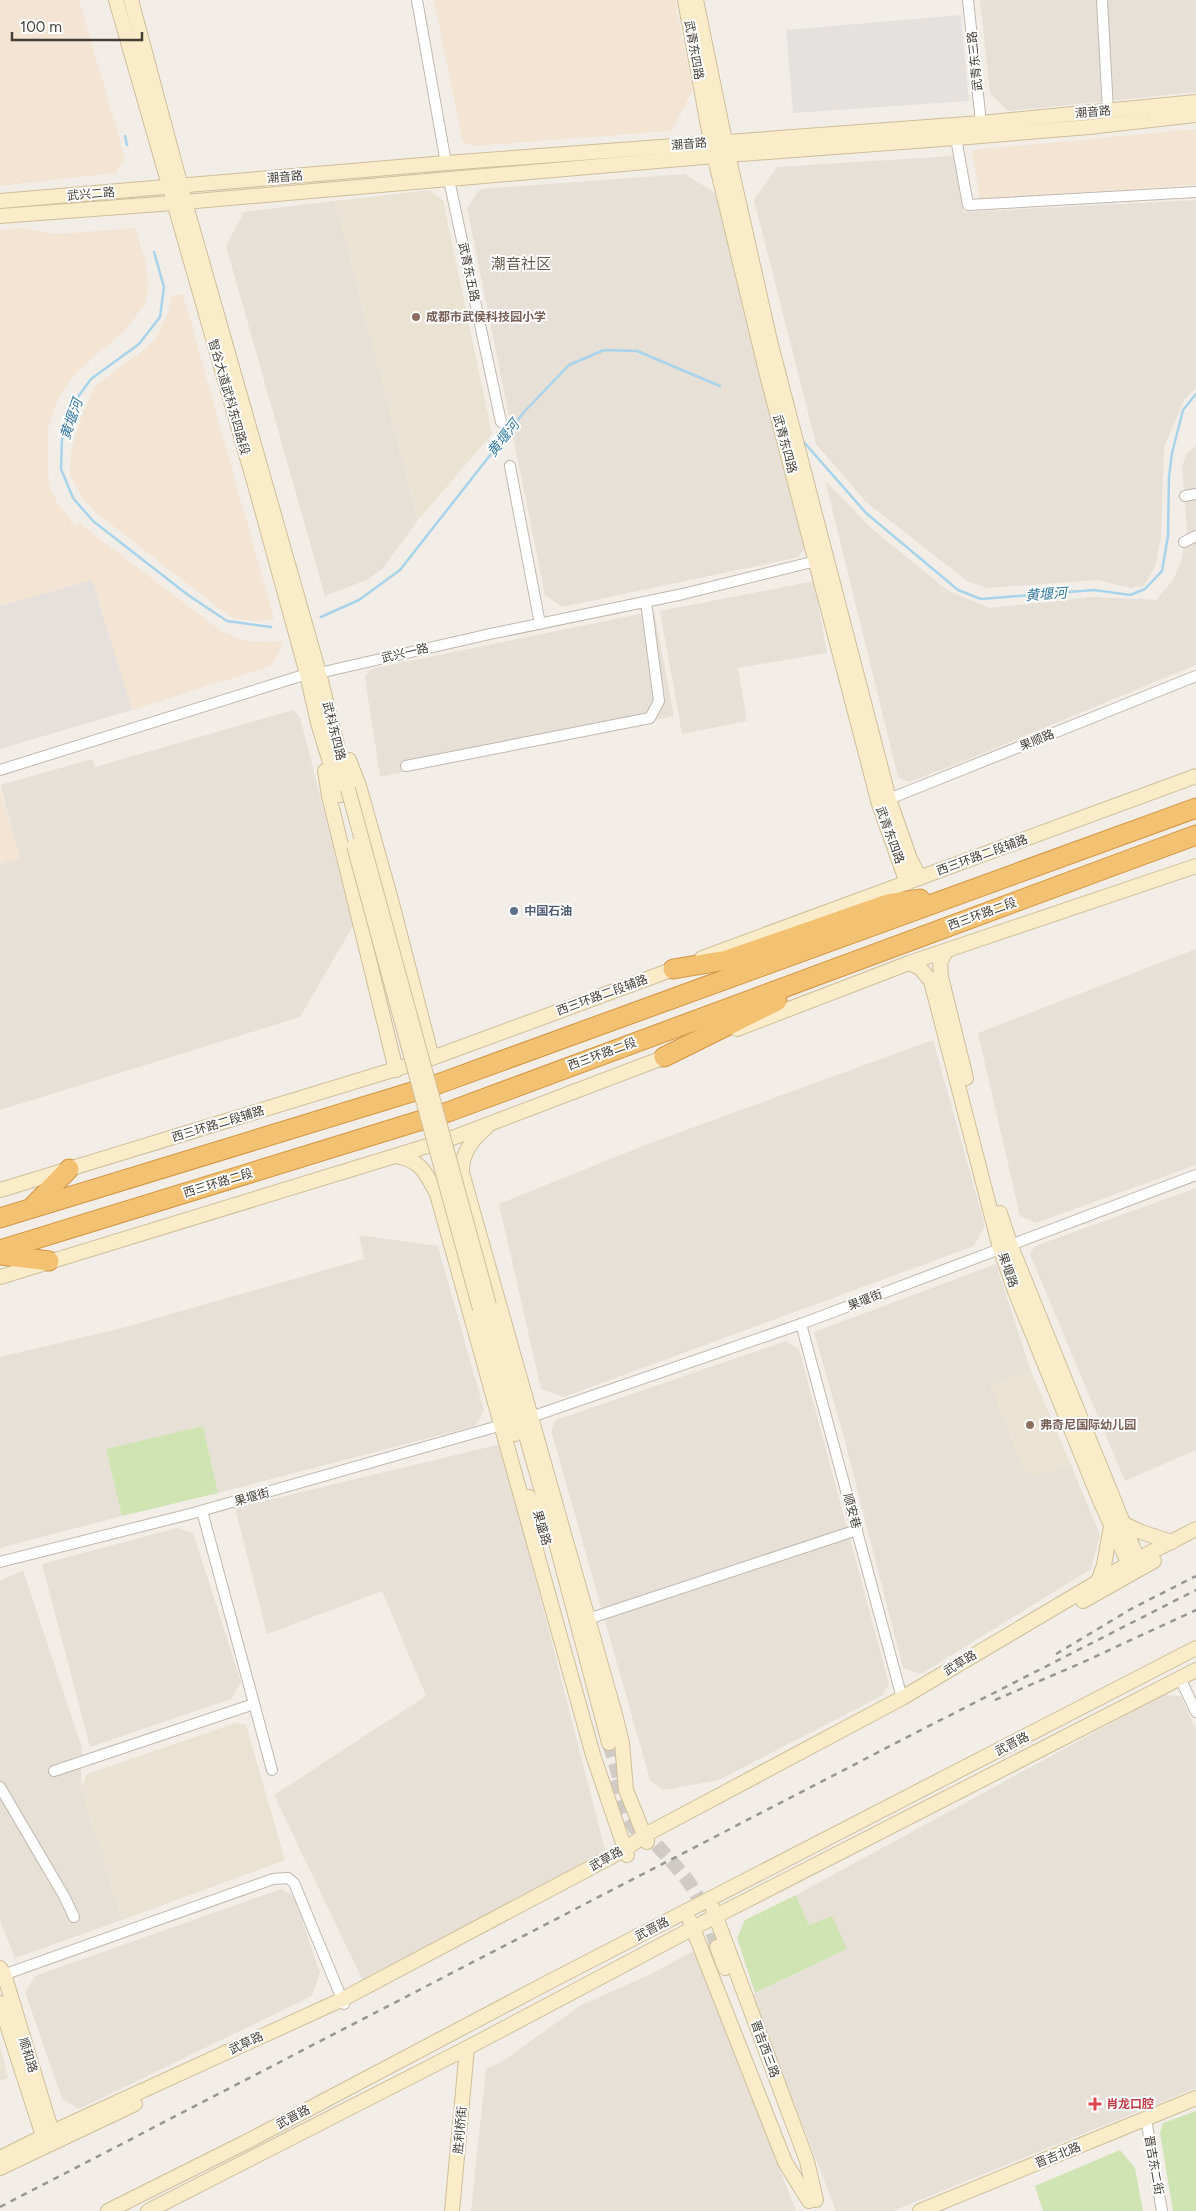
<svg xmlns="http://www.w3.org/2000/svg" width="1196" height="2211" font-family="Figtree,'Noto Sans SC',sans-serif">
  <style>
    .residential { fill: #e6e0d6 }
    .commercial { fill: #f3e4d4 }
    .industrial { fill: #e5e0dc }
    .education { fill: #eae2d2 }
    .green { fill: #d0e3b3 }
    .parking { fill: #e4e1df }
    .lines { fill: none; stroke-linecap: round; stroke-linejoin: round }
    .stream { stroke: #a8d3ea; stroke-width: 2.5 }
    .secondary-tunnel { stroke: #cfcbc4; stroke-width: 14; stroke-dasharray: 14 7; stroke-linecap: butt }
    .street-casing { stroke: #c0b8ae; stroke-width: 12 }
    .secondary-casing { stroke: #cfbe9a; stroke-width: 16 }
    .highway-casing { stroke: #d19542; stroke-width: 21 }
    .street { stroke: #fff; stroke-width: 10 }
    .secondary { stroke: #faecc9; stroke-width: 14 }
    .highway { stroke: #f3c172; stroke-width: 19 }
    .rail { stroke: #969696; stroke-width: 2.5; stroke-dasharray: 6 6; stroke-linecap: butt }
    .secondary-bridge-casing { stroke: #cfbe9a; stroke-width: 16; stroke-linecap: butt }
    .secondary-bridge { stroke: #faecc9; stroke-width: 14 }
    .education-dot { fill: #8d6e63; stroke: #fff; stroke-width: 2 }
    .service-dot { fill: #5c6f8a; stroke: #fff; stroke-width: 2 }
    .health-dot { fill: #e0444e; stroke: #fff; stroke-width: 2 }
    .labels { text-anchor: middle; stroke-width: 4; stroke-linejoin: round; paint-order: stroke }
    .street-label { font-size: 12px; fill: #453f37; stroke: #fff }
    .education-label { font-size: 12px; font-weight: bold; fill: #785e54; stroke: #fff; text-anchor: start }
    .service-label { font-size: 12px; font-weight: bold; fill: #4e5e75; stroke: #fff; text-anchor: start }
    .health-label { font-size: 12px; font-weight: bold; fill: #be3a42; stroke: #fff; text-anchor: start }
    .water-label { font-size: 14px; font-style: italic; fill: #367aa0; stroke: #fff }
    .quarter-label { font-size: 15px; fill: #675c4f; stroke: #fff }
  </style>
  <rect width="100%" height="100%" fill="#f2eee7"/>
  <!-- residential -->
  <g class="residential">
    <polygon points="980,0 1196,0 1196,92 1008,111 990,93"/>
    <polygon points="954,156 963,212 1196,200 1196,388 1184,400 1164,447 1161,538 1156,564 1144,586 1131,588 1097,580 987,588 967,581 866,502 816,444 754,200 777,167"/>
    <polygon points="685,174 715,193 805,546 799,557 562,607 545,595 467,208 480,189"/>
    <polygon points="335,201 418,520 383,568 369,579 325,596 226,246 244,212"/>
    <polygon points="1196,445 1196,665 969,759 909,782 898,777 825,480 871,528 947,590 989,608 1093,597 1156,600 1173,580 1182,559 1187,528 1182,466 1187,453"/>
    <polygon points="814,581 827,653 738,668 747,721 682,734 660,611"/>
    <polygon points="654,611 674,716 380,777 365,677 371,669"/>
    <polygon points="293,710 300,717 353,926 300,1017 0,1110 0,864 20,858 0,785 92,759 95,767"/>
    <polygon points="1196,949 1196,1165 1036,1223 1020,1216 978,1033"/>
    <polygon points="933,1040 985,1226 974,1246 564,1397 541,1389 499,1204 645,1145"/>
    <polygon points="1196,1188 1196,1450 1125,1481 1030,1254 1035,1246"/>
    <polygon points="359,1235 438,1246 484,1410 475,1426 218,1493 203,1426 106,1450 122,1516 0,1548 0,1357 126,1327 364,1259"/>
    <polygon points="996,1264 1031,1371 991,1384 1038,1475 1071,1465 1100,1535 1091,1569 921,1674 903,1668 843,1434 814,1332"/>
    <polygon points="786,1341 799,1349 889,1684 883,1695 719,1780 663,1790 650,1780 551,1430 556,1420"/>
    <polygon points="501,1444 606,1854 363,1981 274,1795 426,1696 382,1591 267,1634 235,1508"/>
    <polygon points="177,1528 193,1533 241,1682 231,1699 90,1747 42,1564"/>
    <polygon points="23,1570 82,1748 81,1788 122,1920 15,1958 0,1920 0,1581"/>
    <polygon points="1163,1695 1181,1696 1196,1731 1196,2088 893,2211 836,2211 752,1995 847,1949 809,1925 796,1895"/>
    <polygon points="281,1889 294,1896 320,1973 312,1996 79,2109 62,2099 25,1992 35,1976"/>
    <polygon points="695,1950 796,2211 471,2211 486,2069 500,2063 581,2005 651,1974"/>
  </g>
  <!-- commercial -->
  <g class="commercial">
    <polygon points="0,0 79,0 125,158 115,173 0,186"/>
    <polygon points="434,0 675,0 693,90 671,131 474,146 466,144 462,139"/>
    <polygon points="1196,129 1196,185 980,199 972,150"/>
    <polygon points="23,228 58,234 135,228 146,262 148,289 145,304 126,329 78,371 63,390 54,409 48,430 48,464 49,486 58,504 76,527 80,524 221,631 237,638 255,642 281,641 282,647 271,666 132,710 92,580 0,606 0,230"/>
    <polygon points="183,294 274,619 259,621 241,620 229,616 95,512 84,500 70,475 71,451 82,415 95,386 144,350 156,338 169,310 171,297"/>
    <polygon points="0,790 20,858 0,864"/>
  </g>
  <!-- industrial -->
  <polygon class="industrial" points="92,580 132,710 0,749 0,606"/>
  <!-- education -->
  <g class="education">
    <polygon points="429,190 443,200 492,434 418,520 335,201"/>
    <polygon points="1031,1371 1071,1465 1038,1475 1022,1468 990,1384"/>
    <polygon points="236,1723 246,1725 285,1860 122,1920 81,1788 87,1774"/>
    <polygon points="0,2045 8,2078 0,2081"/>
  </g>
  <!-- green -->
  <g class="green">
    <polygon points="203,1426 218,1493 122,1516 106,1449"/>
    <polygon points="796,1895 809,1925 832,1916 847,1949 755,1993 737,1938 745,1920"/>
    <polygon points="1196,2111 1196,2211 1173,2211 1160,2133 1163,2123"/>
    <polygon points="1120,2150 1135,2168 1143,2211 1043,2211 1035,2186"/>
  </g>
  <!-- parking -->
  <polygon class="parking" points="961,15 969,101 793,113 786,30"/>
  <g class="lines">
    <!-- stream -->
    <g class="stream">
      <polyline points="125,136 127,145"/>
      <polyline points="154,252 164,287 160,317 139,344 91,379 75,401 62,439 61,469 73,498 93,521 188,595 227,621 271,627"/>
      <polyline points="802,440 866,513 958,590 981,599 1094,590 1130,595 1145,589 1162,571 1168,536 1169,477 1172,453 1183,410 1196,394"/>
      <polyline points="321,617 359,600 400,570 524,412 569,365 604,350 637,351 720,386"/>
    </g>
    <!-- secondary-tunnel -->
    <g class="secondary-tunnel">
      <polyline points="609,1743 622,1787"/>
      <polyline points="614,1780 627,1817 644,1841"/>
      <path d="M643,1829C656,1845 671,1860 684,1876C701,1897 709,1922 717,1947"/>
    </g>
    <!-- street casing -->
    <g class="street-casing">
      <g id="street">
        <polyline points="417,0 446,163"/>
        <polyline points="968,0 981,123"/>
        <polyline points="1102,0 1108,111"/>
        <polyline points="956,138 968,205 1196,192"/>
        <polyline points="449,180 501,422"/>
        <polyline points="510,466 540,624"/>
        <polyline points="1185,496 1196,494"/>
        <polyline points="1184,542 1196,536"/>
        <polyline points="406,766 650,718 659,701 646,602"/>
        <polyline points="0,770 307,674 319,673 490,634 683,594 816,561"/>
        <polyline points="884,801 1196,676"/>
        <polyline points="801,1324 902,1698"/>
        <polyline points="531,1417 801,1324 1196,1175"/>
        <polyline points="202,1511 272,1770"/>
        <polyline points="0,1562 190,1514 502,1425"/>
        <polyline points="588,1619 857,1530"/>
        <polyline points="1180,1678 1196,1712"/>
        <polyline points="54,1771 254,1704"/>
        <polyline points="0,1787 64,1896 74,1917"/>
        <polyline points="0,1976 273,1879 288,1878 294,1883 344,2004"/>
        <polyline points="1146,2119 1162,2211"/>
      </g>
    </g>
    <!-- secondary casing -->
    <g class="secondary-casing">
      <g id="secondary">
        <polyline points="116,0 257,492 307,674 318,723 340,795"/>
        <polyline points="131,0 185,202 319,673 348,789"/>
        <polyline points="685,0 711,142 767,375 879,804 907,883"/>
        <polyline points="696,0 725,141 770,341 889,799 910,859 920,878"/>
        <polyline points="0,201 446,163 981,123 1196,102"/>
        <polyline points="0,216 173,203 715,156 956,138 1089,127 1196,115"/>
        <polyline points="349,760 359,786 390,896 432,1058"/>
        <polyline points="325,771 329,796 396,1070"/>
        <polyline points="946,951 940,963 941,977 966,1078"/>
        <polyline points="702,958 1196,776"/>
        <polyline points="909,963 920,968 931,981 1000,1248 1015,1291 1101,1503 1132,1571"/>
        <polyline points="737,1029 909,963 1196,866"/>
        <path d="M487,1127C472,1139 461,1154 462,1173L616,1718L622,1743L626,1790L647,1842"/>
        <path d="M396,1156C421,1160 426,1173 437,1194L593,1755L627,1855"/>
        <polyline points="0,1190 432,1058 682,966"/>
        <polyline points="1000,1213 1010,1244 1141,1567"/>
        <polyline points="0,1277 447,1140 673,1054"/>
        <polyline points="489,1305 549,1516 609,1743"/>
        <polyline points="480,1309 515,1434"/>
        <polyline points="529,1497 540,1518 540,1540"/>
        <polyline points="1122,1523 1141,1532 1172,1542"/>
        <polyline points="1098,1582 1104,1565 1111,1526"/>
        <polyline points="1083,1601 1154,1561"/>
        <polyline points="713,1909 807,2161 816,2200"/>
        <polyline points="690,1921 785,2162 809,2201"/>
        <polyline points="717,1947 725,1968"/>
        <polyline points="0,1968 4,1974 54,2139"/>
        <polyline points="0,2003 46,2145"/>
        <polyline points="0,2158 52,2132 341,2000 624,1850 645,1835 902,1698 1128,1564 1196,1529"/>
        <polyline points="0,2168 135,2104"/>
        <polyline points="108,2211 248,2141 547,1983 1196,1648"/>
        <polyline points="148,2211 467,2048 716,1916 1196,1670"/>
        <polyline points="452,2211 467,2048"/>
        <polyline points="920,2211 1196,2098"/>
      </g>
    </g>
    <!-- highway casing -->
    <g class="highway-casing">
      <g id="highway">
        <polyline points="673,969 727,960 888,904 920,899"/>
        <polyline points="664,1057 777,1001"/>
        <polyline points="33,1206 69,1169"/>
        <polyline points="0,1218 438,1084 1196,808"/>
        <polyline points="0,1250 448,1112 1196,835"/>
        <polyline points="0,1255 49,1261"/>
      </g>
    </g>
    <!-- street -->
    <use href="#street" class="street"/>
    <!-- secondary -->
    <use href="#secondary" class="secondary"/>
    <!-- highway -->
    <use href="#highway" class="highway"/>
    <!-- rail -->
    <g class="rail">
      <polyline points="1056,1654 1131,1609 1196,1576"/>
      <polyline points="995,1700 1079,1664 1196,1610"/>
      <polyline points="0,2207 923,1729 1196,1590"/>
    </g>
    <!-- secondary-bridge casing -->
    <g class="secondary-bridge-casing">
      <g id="secondary-bridge">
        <polyline points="348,789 489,1305"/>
        <polyline points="354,846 480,1309"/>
      </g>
    </g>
    <!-- secondary-bridge -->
    <use href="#secondary-bridge" class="secondary-bridge"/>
  </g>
  <!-- markers -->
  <g class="education-dot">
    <circle cx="416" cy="317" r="5"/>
    <circle cx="1030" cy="1425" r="5"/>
  </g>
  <circle class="service-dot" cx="514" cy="911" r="5"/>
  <path class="health-dot" d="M1092.5 2096.5h5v5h5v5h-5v5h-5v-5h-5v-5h5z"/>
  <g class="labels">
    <!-- street labels -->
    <g class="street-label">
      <text transform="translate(694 50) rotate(80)" y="4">武青东四路</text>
      <text transform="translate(975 61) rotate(-96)" y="4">武青东三路</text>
      <text transform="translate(1093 112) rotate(-5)" y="4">潮音路</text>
      <text transform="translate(689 144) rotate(-5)" y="4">潮音路</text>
      <text transform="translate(285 177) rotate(-5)" y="4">潮音路</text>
      <text transform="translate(91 194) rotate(-5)" y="4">武兴二路</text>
      <text transform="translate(469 272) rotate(78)" y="4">武青东五路</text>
      <text transform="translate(229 397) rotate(74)" y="4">智谷大道武科东四路段</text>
      <text transform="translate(785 444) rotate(75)" y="4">武青东四路</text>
      <text transform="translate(405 653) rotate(-13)" y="4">武兴一路</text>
      <text transform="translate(334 731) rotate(76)" y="4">武科东四路</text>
      <text transform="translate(1037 740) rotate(-22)" y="4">果顺路</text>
      <text transform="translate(890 835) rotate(70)" y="4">武青东四路</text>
      <text transform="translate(982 855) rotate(-20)" y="4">西三环路二段辅路</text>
      <text transform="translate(982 914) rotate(-20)" y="4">西三环路二段</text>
      <text transform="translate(602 995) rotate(-20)" y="4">西三环路二段辅路</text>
      <text transform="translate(602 1054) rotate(-20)" y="4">西三环路二段</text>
      <text transform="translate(218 1124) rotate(-17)" y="4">西三环路二段辅路</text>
      <text transform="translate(218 1183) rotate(-17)" y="4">西三环路二段</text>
      <text transform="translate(1008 1270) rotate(71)" y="4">果堰路</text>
      <text transform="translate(865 1300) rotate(-21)" y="4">果堰街</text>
      <text transform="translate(252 1497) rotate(-16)" y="4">果堰街</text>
      <text transform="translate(852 1511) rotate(75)" y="4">顺安巷</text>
      <text transform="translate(542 1528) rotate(74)" y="4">果盛路</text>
      <text transform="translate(960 1663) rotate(-31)" y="4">武草路</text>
      <text transform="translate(1012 1744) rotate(-27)" y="4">武晋路</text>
      <text transform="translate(606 1859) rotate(-29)" y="4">武草路</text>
      <text transform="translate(652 1929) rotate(-27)" y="4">武晋路</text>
      <text transform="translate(246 2043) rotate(-25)" y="4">武草路</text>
      <text transform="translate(765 2049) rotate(70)" y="4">晋吉西三路</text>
      <text transform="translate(28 2055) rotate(73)" y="4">顺和路</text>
      <text transform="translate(293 2117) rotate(-28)" y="4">武晋路</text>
      <text transform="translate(460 2130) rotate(-85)" y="4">胜利桥街</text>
      <text transform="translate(1058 2155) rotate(-22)" y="4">晋吉北路</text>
      <text transform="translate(1154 2165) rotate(80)" y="4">晋吉东二街</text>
    </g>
    <!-- education labels -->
    <g class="education-label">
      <text x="426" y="321">成都市武侯科技园小学</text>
      <text x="1040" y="1429">弗奇尼国际幼儿园</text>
    </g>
    <!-- service labels -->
    <g class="service-label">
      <text x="524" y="915">中国石油</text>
    </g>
    <!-- health labels -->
    <g class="health-label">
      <text x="1106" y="2108">肖龙口腔</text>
    </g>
    <!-- water labels -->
    <g class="water-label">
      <text transform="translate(71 419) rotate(-71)" y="5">黄堰河</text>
      <text transform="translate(503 438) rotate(-52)" y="5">黄堰河</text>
      <text transform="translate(1046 594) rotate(-4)" y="5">黄堰河</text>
    </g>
    <!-- quarter labels -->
    <g class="quarter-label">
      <text x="521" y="269">潮音社区</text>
    </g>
  </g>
  <!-- scale -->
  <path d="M12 32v8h130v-8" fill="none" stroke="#453f37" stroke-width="2.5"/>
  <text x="20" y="32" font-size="15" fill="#453f37" stroke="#ffffff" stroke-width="4" paint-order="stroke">100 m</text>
</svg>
